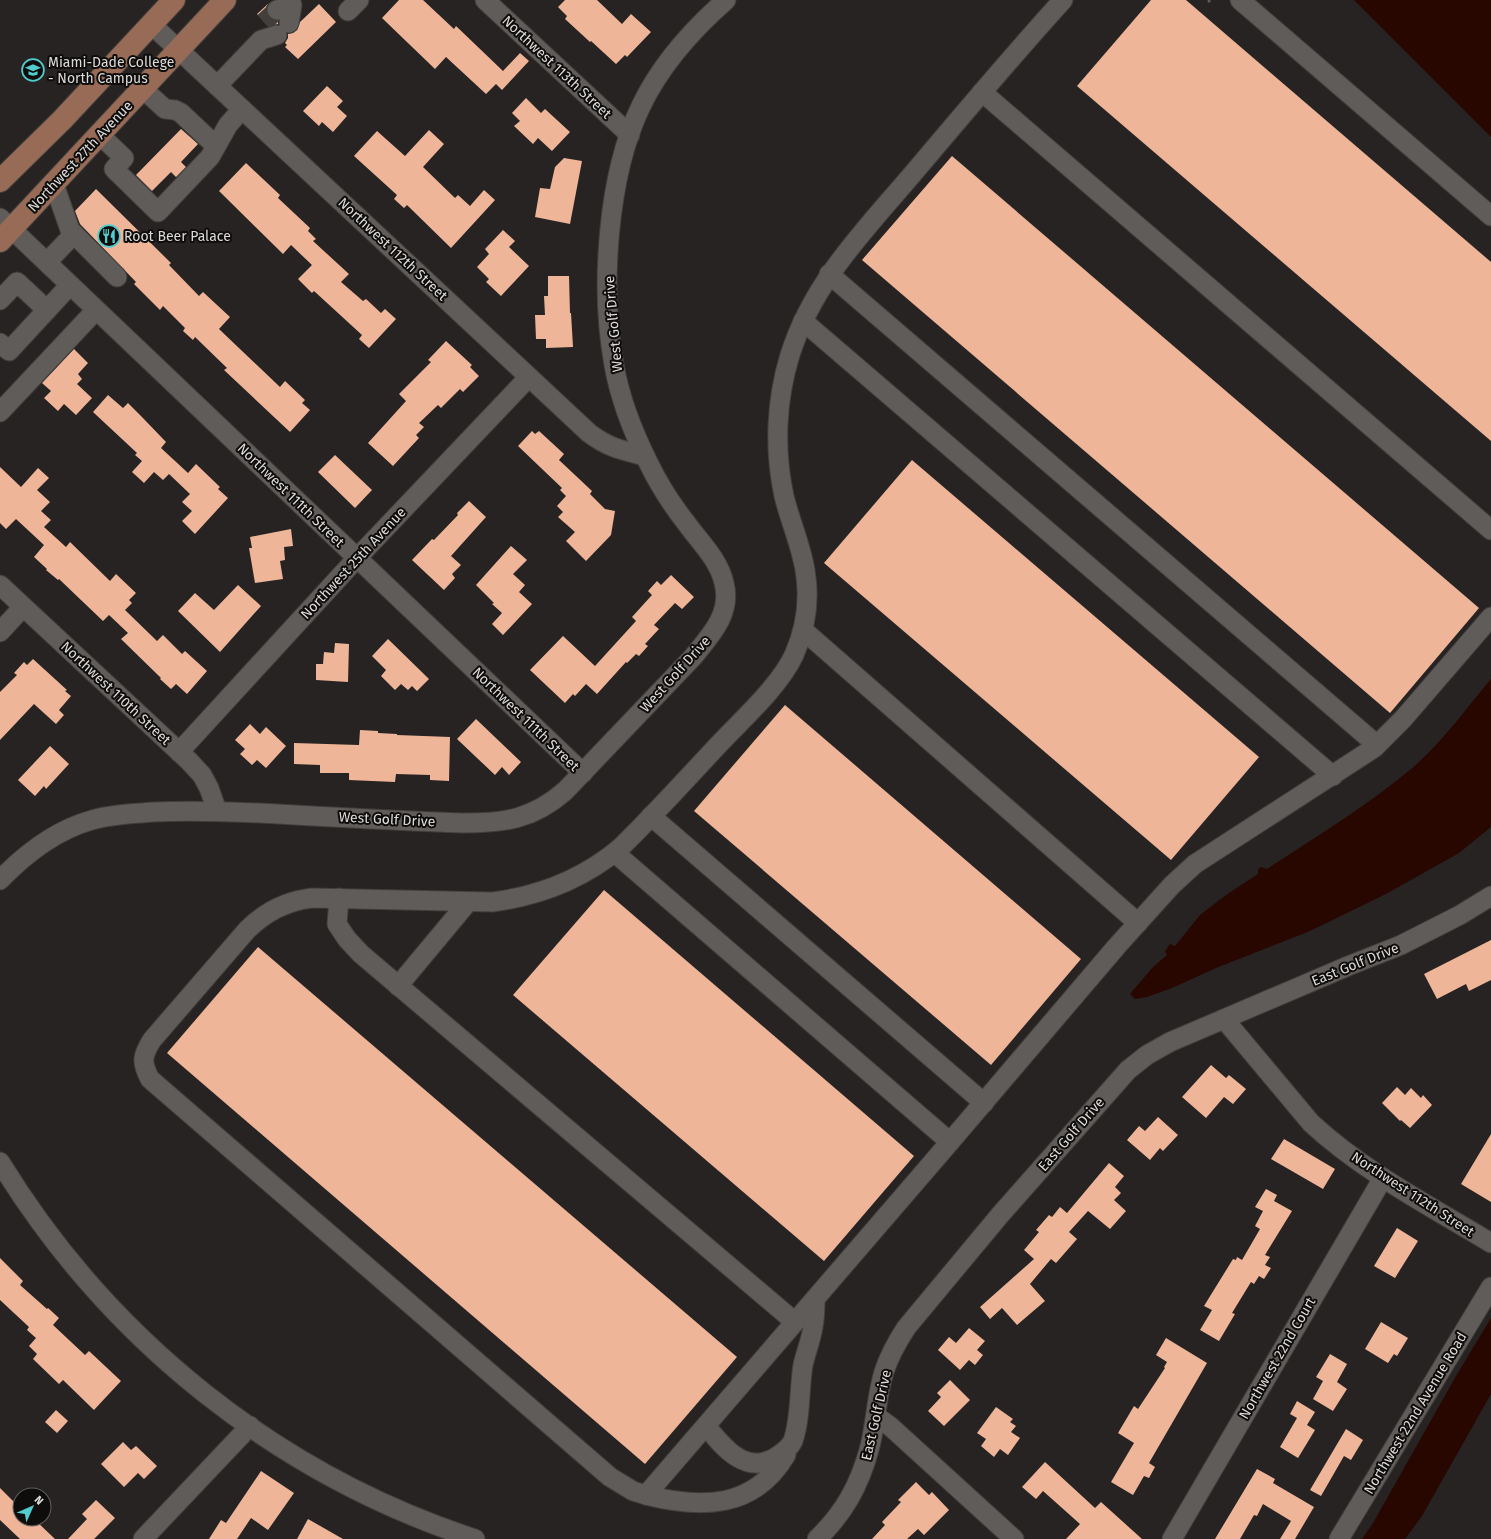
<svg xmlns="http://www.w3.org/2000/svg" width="1491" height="1539" font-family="'Fira Sans',sans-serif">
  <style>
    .water { fill: #270700 }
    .building { fill: #eeb599 }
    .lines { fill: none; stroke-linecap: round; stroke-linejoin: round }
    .minor-tunnel { stroke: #423f3d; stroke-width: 19; stroke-dasharray: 19 10; stroke-linecap: butt }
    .minor-casing { stroke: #413e3c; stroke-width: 21 }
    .major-casing { stroke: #413e3c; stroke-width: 24 }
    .path { stroke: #5f5c5b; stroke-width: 2.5; stroke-dasharray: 3 3; stroke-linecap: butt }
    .minor { stroke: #605c5a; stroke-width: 19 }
    .major { stroke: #976b55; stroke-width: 22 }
    .labels { text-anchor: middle; stroke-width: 4; stroke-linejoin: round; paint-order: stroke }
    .poi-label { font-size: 14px; fill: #dddbd9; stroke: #0f0d0c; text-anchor: start }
    .street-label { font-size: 14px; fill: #dddbd9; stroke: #0f0d0c }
  </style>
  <rect width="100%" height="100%" fill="#272322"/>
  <!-- water -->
  <g class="water">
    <polygon points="1354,0 1491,0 1491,137"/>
    <path d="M1491,679V827L1459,853L1386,894L1310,931L1216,968L1172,988L1147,997L1135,999L1130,994L1153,967L1167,955L1165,951L1170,944L1175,946L1200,915L1226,895L1258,874V869L1261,867L1267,869C1314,838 1362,809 1405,774C1438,748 1464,711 1491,679Z"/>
    <polygon points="1491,1318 1491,1394 1422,1516 1405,1539 1362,1539 1373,1523 1456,1376"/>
  </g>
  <!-- building -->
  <g class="building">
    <polygon points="399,0 423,0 454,29 456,26 503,71 520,53 529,61 502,90 496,84 486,94 446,57 435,69 382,18"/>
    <polygon points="565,0 597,0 622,24 631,14 651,32 627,57 625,55 616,64 591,41 590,42 565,19 567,16 558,7"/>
    <polygon points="1151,0 1186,0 1491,262 1491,441 1077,86"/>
    <polygon points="269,3 266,7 267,14 270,18 278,21 278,24 268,26 257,14"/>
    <polygon points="319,4 336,22 298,59 285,47 287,45 285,43 288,38 288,34 293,33 297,30 300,22"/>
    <polygon points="327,86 343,101 337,107 347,116 333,132 322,122 319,126 303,111"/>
    <polygon points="526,98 541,113 545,109 570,132 552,151 538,138 533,144 514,126 520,121 512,113"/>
    <polygon points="181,129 198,144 181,162 186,167 176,177 171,172 152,191 136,175"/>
    <polygon points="429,130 444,144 423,167 455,198 458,195 470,206 484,190 495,200 451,248 407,205 404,208 394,199 397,195 354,156 377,131 405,156"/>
    <polygon points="952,156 1479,608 1390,713 862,260"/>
    <polygon points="564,158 582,161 570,224 535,217 540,188 550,189 555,167"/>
    <polygon points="246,163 280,195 278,198 310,228 308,231 316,239 313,241 349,274 341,282 363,301 366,299 381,313 385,309 396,319 369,348 359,339 362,335 314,291 312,293 298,279 312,265 291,245 283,254 219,191"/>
    <polygon points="96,189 171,263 169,265 199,296 203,292 230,317 219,329 280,387 285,381 305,400 302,403 310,410 290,432 224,370 227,368 195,337 193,340 183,331 185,328 163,306 160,310 134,284 136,282 80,224 75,211"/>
    <polygon points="503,230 515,241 509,247 529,266 501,296 486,282 489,279 477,267 489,254 485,249"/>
    <polygon points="548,276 569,276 570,313 571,313 573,347 546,348 546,339 536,339 535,315 545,315 544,296 548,296"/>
    <polygon points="446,341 472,365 470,367 479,376 463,392 460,389 441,408 438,405 419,423 424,427 416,435 419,438 393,466 368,443 406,401 399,394 431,362 428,360"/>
    <polygon points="74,349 88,363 78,374 82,379 77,384 92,398 76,415 64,404 58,411 44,398 51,391 42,383"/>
    <polygon points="108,395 123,408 128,403 141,416 166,442 161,448 188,473 196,464 220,487 218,489 228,498 195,534 182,521 192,511 182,502 190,494 169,474 163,480 154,472 144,483 132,472 142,461 135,455 137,453 93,412"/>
    <polygon points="532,431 535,434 539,431 564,454 559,460 592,491 590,494 605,509 615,511 611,535 586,561 566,541 575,532 558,517 563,512 557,506 566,496 560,490 562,488 518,446"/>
    <polygon points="335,455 372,490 355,508 318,472"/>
    <polygon points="912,460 1259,757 1171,860 824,563"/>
    <polygon points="0,467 21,487 38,468 49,478 37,490 50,502 41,511 51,520 44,527 66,547 70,542 110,581 116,574 136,593 129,600 132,603 125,610 157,641 163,635 182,654 185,651 207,671 187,694 176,684 171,689 160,679 161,678 121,639 128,633 109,615 103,621 59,579 58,580 46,570 47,569 34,557 44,545 16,519 6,529 0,523"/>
    <polygon points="469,501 486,517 451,556 461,565 452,574 455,578 444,590 412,560 432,539 434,540 458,515 457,513"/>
    <polygon points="291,529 293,546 284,547 285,560 280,561 283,579 255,583 249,548 252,548 250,537"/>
    <polygon points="511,546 527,560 513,574 525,585 519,592 532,604 503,635 492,624 502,613 492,604 494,603 476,585"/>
    <polygon points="671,575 694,597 682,609 675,603 654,625 659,629 645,644 648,646 639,656 636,654 627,663 626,662 597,694 586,684 575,696 573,694 565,703 530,670 563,636 595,666 636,621 632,617 652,595 648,591 657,581 661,585"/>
    <polygon points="238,585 261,606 220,652 178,611 195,593 214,610"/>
    <polygon points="388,639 429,679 417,691 412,686 408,690 401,684 395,690 381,676 386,670 372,656"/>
    <polygon points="335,643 349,644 348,682 316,680 316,664 323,664 324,652 334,653"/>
    <polygon points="33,659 67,690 65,691 71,696 59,710 64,715 56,724 34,704 0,740 0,692 17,675 14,673 24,662 27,665"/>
    <polygon points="785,705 1081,959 991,1065 694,811"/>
    <polygon points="476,719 521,762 509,775 502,767 495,775 457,739"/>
    <polygon points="250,724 260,734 266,727 286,746 266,768 257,760 252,765 240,754 245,749 235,740"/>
    <polygon points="360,730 378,731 378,733 397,734 397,735 450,737 449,781 430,780 430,775 396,774 395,782 349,780 349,773 320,773 320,765 294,764 294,743 359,745"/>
    <polygon points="50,746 69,764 46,789 44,786 35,796 18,780"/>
    <polygon points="604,890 914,1156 824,1261 513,995"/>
    <polygon points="1491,940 1491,980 1469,991 1466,984 1437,999 1424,974"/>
    <polygon points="258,947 737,1357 645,1464 167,1053"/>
    <polygon points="1211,1065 1226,1078 1229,1075 1246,1089 1233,1104 1224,1097 1206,1118 1182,1097"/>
    <polygon points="1397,1087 1405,1095 1411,1088 1421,1098 1423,1095 1432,1105 1410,1128 1401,1120 1400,1121 1382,1103"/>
    <polygon points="1158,1117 1178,1135 1163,1151 1160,1148 1150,1160 1127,1140 1139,1126 1145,1131"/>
    <polygon points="1491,1134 1491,1202 1461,1184"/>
    <polygon points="1284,1139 1335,1169 1323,1189 1271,1159"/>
    <polygon points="1109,1163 1124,1176 1115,1187 1121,1193 1114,1200 1126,1211 1110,1229 1088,1211 1069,1232 1077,1239 1056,1263 1051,1259 1030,1284 1045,1301 1017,1325 1002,1308 990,1319 980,1307 1034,1259 1024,1250 1039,1232 1036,1230 1049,1215 1052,1217 1060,1207 1067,1213"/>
    <polygon points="1266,1189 1277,1195 1274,1201 1292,1211 1265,1255 1270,1257 1265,1265 1271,1268 1264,1279 1259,1276 1254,1284 1251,1282 1232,1313 1235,1314 1219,1341 1200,1330 1212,1310 1204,1306 1233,1259 1236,1260 1237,1257 1242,1260 1260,1229 1255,1226 1263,1211 1255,1207"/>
    <polygon points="1397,1228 1418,1241 1395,1278 1374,1266"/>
    <polygon points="0,1258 23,1281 20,1285 47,1309 48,1308 59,1318 53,1325 85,1355 89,1351 121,1381 94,1410 63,1380 59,1384 33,1359 37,1354 29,1346 36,1338 27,1330 29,1327 0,1300"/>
    <polygon points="1381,1322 1408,1338 1397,1356 1394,1354 1388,1363 1365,1349"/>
    <polygon points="969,1328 985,1341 977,1350 983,1355 975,1365 969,1360 960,1370 938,1350 949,1337 956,1343"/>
    <polygon points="1166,1338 1207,1363 1149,1463 1155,1467 1149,1478 1144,1476 1133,1495 1111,1482 1134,1443 1118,1433 1134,1406 1138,1409 1165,1368 1164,1367 1167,1362 1156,1355"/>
    <polygon points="1330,1354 1347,1364 1337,1382 1347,1389 1333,1411 1313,1399 1323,1381 1316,1377"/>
    <polygon points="950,1380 970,1400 944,1426 928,1411 941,1397 937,1393"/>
    <polygon points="1297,1401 1315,1412 1307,1425 1315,1430 1298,1458 1280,1447 1297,1418 1290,1414"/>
    <polygon points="996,1407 1013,1419 1010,1422 1016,1426 1011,1432 1020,1438 1008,1455 1000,1449 994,1457 981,1446 986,1439 977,1433"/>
    <polygon points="56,1410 68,1421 57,1433 45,1422"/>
    <polygon points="1346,1429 1363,1440 1351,1460 1344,1456 1321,1496 1310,1490"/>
    <polygon points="123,1442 131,1450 136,1446 157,1466 144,1479 138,1473 124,1487 101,1464"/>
    <polygon points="1045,1462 1095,1508 1101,1502 1142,1539 1066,1539 1080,1524 1043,1491 1036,1499 1022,1487"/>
    <polygon points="1257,1469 1275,1479 1273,1483 1314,1507 1295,1539 1280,1539 1291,1521 1263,1504 1257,1516 1254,1515 1240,1539 1215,1539"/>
    <polygon points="261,1471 294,1493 268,1530 251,1518 237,1539 209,1539 221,1520 226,1523"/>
    <polygon points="916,1482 929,1495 932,1492 949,1510 924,1535 918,1529 907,1539 872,1539 885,1525 882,1522 901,1502 898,1500"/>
    <polygon points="0,1488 20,1508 20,1519 34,1519 55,1539 20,1539 0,1520"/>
    <polygon points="96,1500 115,1518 94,1539 68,1539 87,1519 82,1514"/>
    <polygon points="308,1519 343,1539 297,1539"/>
  </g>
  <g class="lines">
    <!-- minor-tunnel -->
    <polyline class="minor-tunnel" points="264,22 277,10"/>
    <!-- minor casing -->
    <g class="minor-casing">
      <g id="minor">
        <polyline points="485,0 630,135"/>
        <path d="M1063,0C1012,56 964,113 916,170C867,228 813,281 790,355C776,400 774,450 784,496C790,521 801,545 805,570C810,599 806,628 794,655C780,685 745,717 722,741C688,777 655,814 620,848C583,879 539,896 492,902L312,898C286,901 265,912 247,930L152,1040C142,1056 141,1062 150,1079L610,1477L633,1491L646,1495L950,1142L1117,946L1172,885L1195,864L1374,748L1403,719L1491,617"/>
        <polyline points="1240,0 1491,216"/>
        <polyline points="277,10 292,5 289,23"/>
        <polyline points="348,11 359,0"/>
        <path d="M151,24L589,433C609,448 621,450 645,456"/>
        <polyline points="217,86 261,40 277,35"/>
        <polyline points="143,89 165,109 175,110 181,113 216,146"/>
        <polyline points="982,92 1491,530"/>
        <polyline points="100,135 124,158 114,169 158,212 210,157 228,125 242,109"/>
        <polyline points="54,184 70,230 117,277"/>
        <polyline points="0,218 583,773"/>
        <polyline points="47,262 74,234"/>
        <polyline points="829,274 1377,745"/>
        <polyline points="0,300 17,282 47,310"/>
        <polyline points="803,321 1333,776"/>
        <polyline points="0,343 9,351 70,285"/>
        <polyline points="0,412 96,310"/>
        <polyline points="0,585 189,761 202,775 209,788 217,811"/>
        <polyline points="803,630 1138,923"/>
        <polyline points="0,632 23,607"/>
        <polyline points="179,752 357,558 529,377"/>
        <polyline points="651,816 984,1103"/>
        <polyline points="615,853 950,1142"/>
        <path d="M0,880C26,853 56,830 92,820C112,814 133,814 153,812C200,810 247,812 295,815C351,818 408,821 464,823C505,823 533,819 565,791L693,657C711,635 732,613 724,583C719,560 700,542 687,524C672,505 659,485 648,462C633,432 620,399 614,365C600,289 607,176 641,106C660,66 693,29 726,0"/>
        <polyline points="339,898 337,924 347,939 361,954 795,1322"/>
        <polyline points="398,986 468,902"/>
        <path d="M1224,1019L1311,1123C1364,1172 1430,1206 1491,1243"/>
        <path d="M0,1162C109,1340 277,1474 475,1539"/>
        <polyline points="876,1416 891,1427 1014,1539"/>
        <path d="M706,1426C723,1447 746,1476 776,1457C783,1452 789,1449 793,1441C801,1417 799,1390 803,1365C806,1352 811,1340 813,1327C815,1318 815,1308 815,1299"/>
        <path d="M646,1495C701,1509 754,1509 786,1455"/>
        <polyline points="143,1539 250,1426"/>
        <path d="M817,1539C844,1513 859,1486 869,1450C876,1425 876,1397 884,1372C889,1356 897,1342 906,1328L1000,1215L1128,1070L1147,1055L1170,1042L1348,966L1401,945L1460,915L1491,896"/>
        <polyline points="1172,1539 1383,1178"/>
        <polyline points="1339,1539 1491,1287"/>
      </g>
    </g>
    <!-- major casing -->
    <g class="major-casing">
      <g id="major">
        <polyline points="0,181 62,120 174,0"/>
        <polyline points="0,241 225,0"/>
      </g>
    </g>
    <!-- path -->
    <polyline class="path" points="1208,2 1210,0"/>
    <!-- minor -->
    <use href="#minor" class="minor"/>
    <!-- major -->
    <use href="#major" class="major"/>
  </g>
  <!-- icons -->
  <defs>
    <g id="university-ring" transform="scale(1.15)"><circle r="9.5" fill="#0f0d0c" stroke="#52cdcf" stroke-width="1.5"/><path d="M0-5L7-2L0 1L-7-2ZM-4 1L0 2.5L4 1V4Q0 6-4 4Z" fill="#52cdcf"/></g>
    <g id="restaurant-ring" transform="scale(1.15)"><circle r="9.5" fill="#0f0d0c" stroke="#52cdcf" stroke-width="1.5"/><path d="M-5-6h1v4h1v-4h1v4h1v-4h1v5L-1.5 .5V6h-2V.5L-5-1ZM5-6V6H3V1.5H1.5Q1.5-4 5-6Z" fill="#52cdcf"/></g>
  </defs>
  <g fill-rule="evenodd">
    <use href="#university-ring" x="33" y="70"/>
    <use href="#restaurant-ring" x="109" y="236"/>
  </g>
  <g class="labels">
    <!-- poi labels -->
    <g class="poi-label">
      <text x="48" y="67">Miami-Dade College<tspan x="48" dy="16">- North Campus</tspan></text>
      <text x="124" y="241">Root Beer Palace</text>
    </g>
    <!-- street labels -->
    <g class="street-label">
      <text transform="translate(557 67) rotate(43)" y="5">Northwest 113th Street</text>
      <text transform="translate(80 156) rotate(-47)" y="5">Northwest 27th Avenue</text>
      <text transform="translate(393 249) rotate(43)" y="5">Northwest 112th Street</text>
      <text transform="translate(613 324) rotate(-95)" y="5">West Golf Drive</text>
      <text transform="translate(291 495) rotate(44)" y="5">Northwest 111th Street</text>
      <text transform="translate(353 563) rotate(-47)" y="5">Northwest 25th Avenue</text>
      <text transform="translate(675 674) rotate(-48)" y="5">West Golf Drive</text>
      <text transform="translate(116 693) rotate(43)" y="5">Northwest 110th Street</text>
      <text transform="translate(526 719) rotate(44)" y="5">Northwest 111th Street</text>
      <text transform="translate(387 819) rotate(3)" y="5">West Golf Drive</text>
      <text transform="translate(1355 964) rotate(-22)" y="5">East Golf Drive</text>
      <text transform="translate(1071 1134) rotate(-49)" y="5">East Golf Drive</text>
      <text transform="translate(1413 1194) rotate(33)" y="5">Northwest 112th Street</text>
      <text transform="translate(1277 1358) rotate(-60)" y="5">Northwest 22nd Court</text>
      <text transform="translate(1415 1413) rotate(-59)" y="5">Northwest 22nd Avenue Road</text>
      <text transform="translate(876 1415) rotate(-77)" y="5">East Golf Drive</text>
    </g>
  </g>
  <!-- north arrow -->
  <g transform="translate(32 1507) rotate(45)"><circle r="19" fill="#0f0d0c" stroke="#615f5e"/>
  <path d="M0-3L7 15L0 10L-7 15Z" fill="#52cdcf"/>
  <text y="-6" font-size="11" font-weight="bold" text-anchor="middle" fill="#dddbd9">N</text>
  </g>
</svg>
